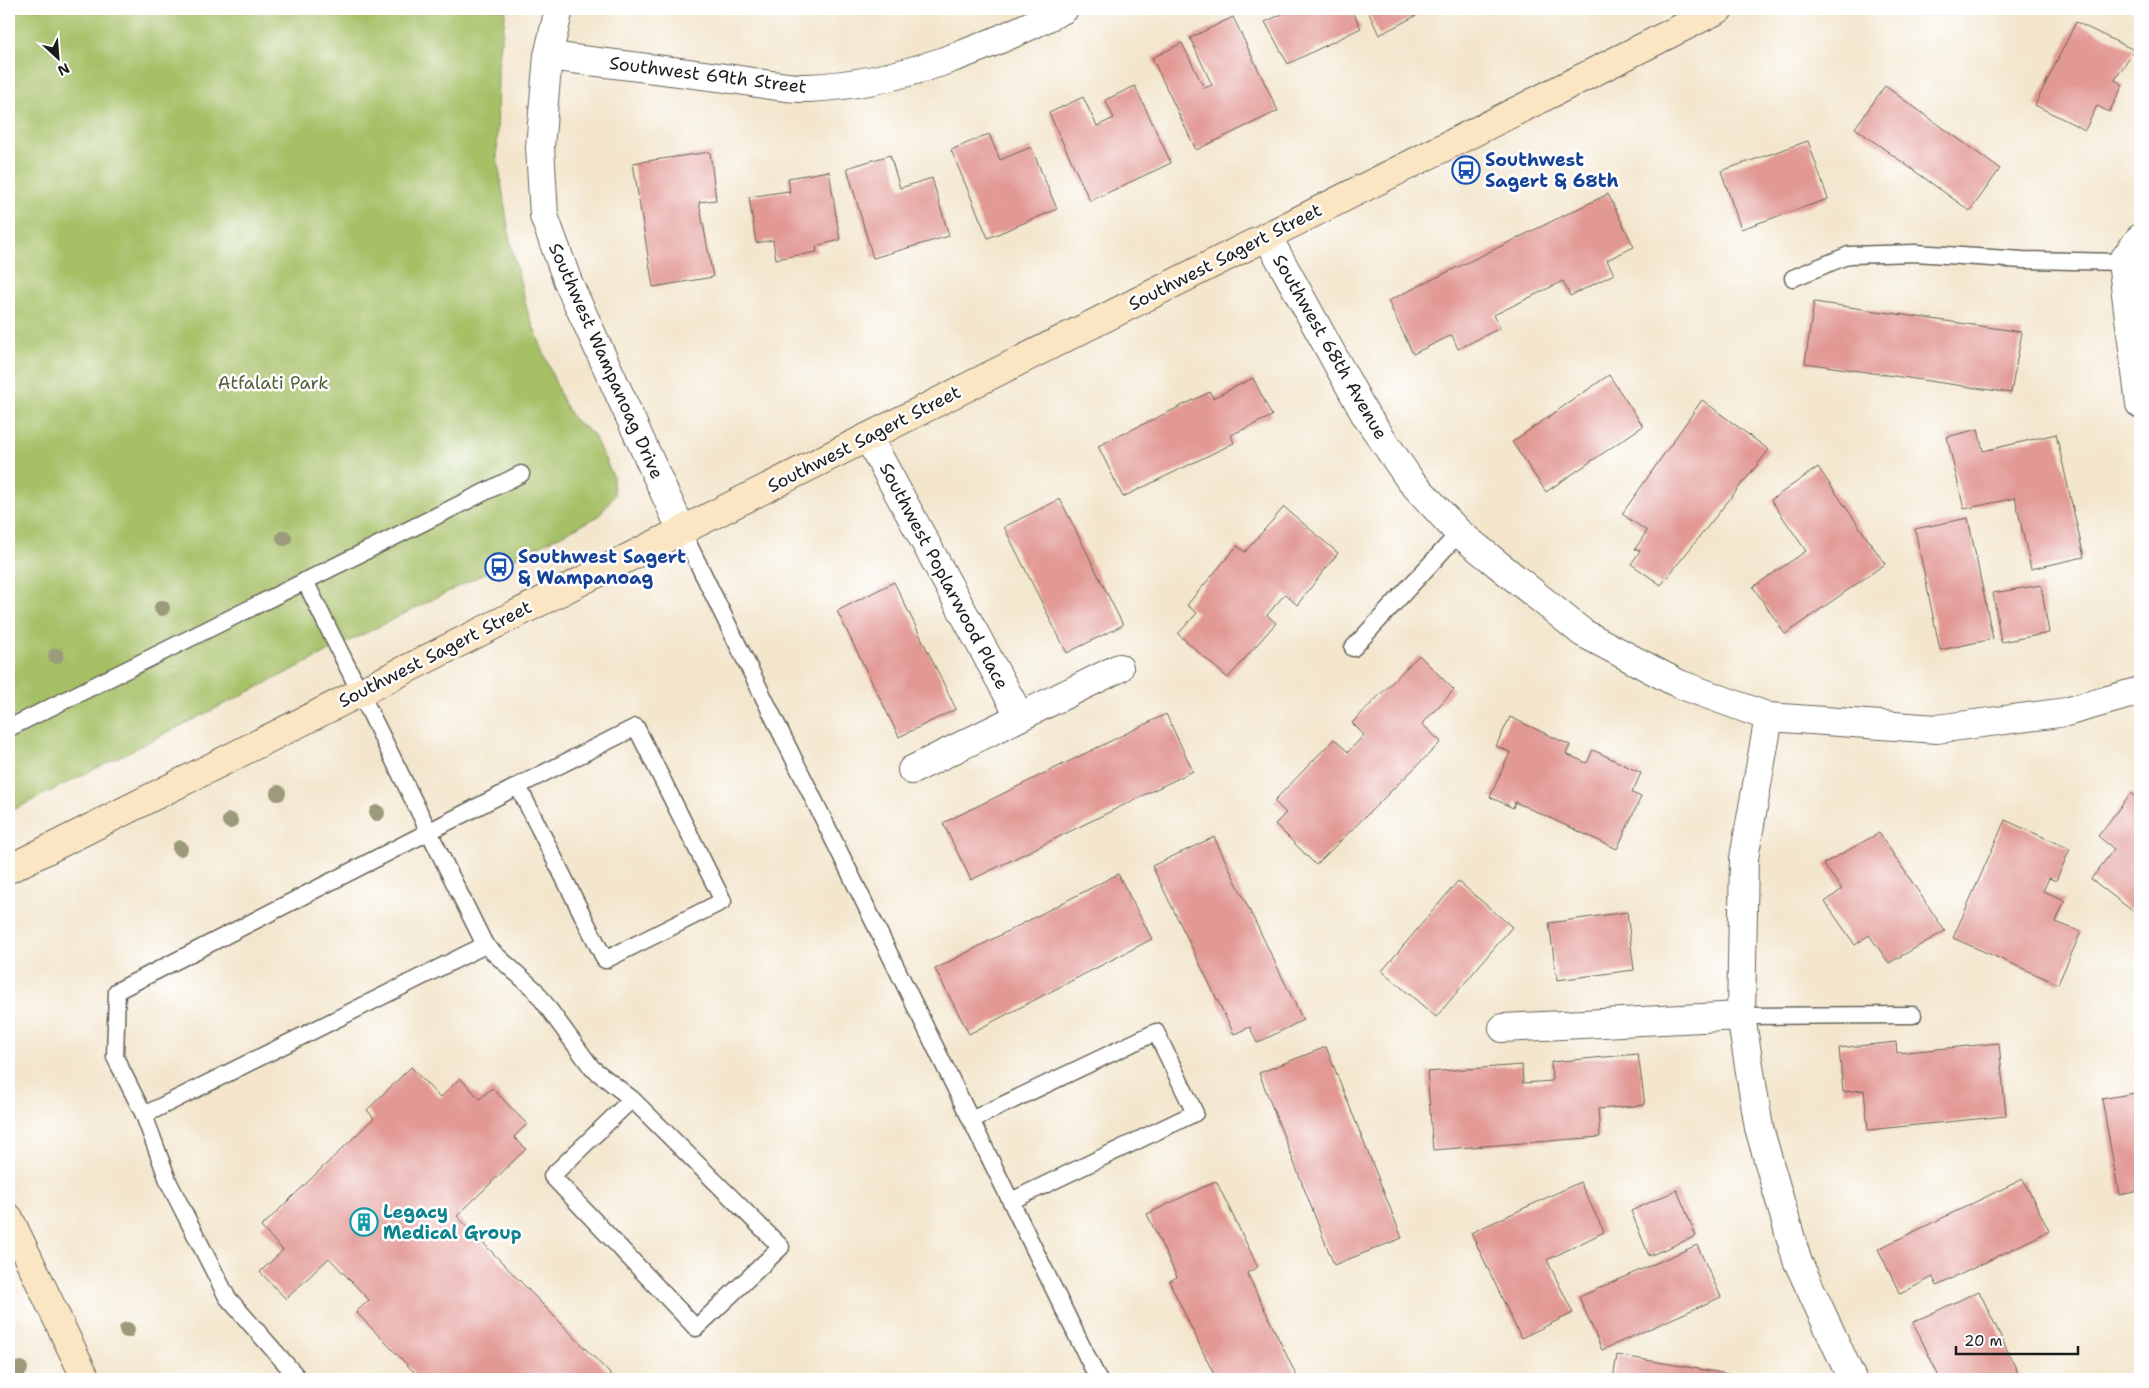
<svg xmlns="http://www.w3.org/2000/svg" width="2149" height="1388" font-family="'Shantell Sans',sans-serif">
  <style>
    .green { fill: #a6c066; stroke: #616e41 }
    .building { fill: #e29994 }
    .lines { fill: none; stroke-linecap: round; stroke-linejoin: round }
    .service-casing { stroke: #67635a; stroke-width: 19 }
    .minor-casing { stroke: #67635a; stroke-width: 30 }
    .secondary-casing { stroke: #67635a; stroke-width: 30 }
    .service { stroke: #fff; stroke-width: 16 }
    .minor { stroke: #fff; stroke-width: 28 }
    .secondary { stroke: #fbe6c4; stroke-width: 28 }
    .tree { fill: #9b9b7c }
    .labels { text-anchor: middle; stroke-width: 5; stroke-linejoin: round; paint-order: stroke }
    .street-label { font-size: 18px; fill: #1c1c1c; stroke: #fff }
    .transit-label { font-size: 18px; font-weight: bold; fill: #164399; stroke: #fff; text-anchor: start }
    .park-label { font-size: 18px; fill: #535e3a; stroke: #fff }
    .culture-label { font-size: 18px; font-weight: bold; fill: #0d838f; stroke: #fff; text-anchor: start }
  </style>
  <rect width="100%" height="100%" fill="#fff"/>
  <filter id="ink" filterUnits="userSpaceOnUse"><feTurbulence type="fractalNoise" baseFrequency=".02" numOctaves="2"/><feDisplacementMap in="SourceGraphic" scale="10" xChannelSelector="R" yChannelSelector="G"/><feConvolveMatrix kernelMatrix="1 2 1 2 8 2 1 2 1" color-interpolation-filters="sRGB"/></filter>
  <filter id="wash" filterUnits="userSpaceOnUse"><feTurbulence type="fractalNoise" baseFrequency=".0096" numOctaves="4" result="noise"/><feDisplacementMap in="SourceGraphic" scale="20" xChannelSelector="R" yChannelSelector="G"/><feGaussianBlur stdDeviation="1.12" result="paint"/><feColorMatrix in="noise" values="0 0 0 0 0 0 0 0 0 0 0 0 0 0 0 0 0 1.4 0 .05"/><feComposite in="paint" operator="in"/></filter>
  <g filter="url(#wash)">
    <rect width="100%" height="100%" fill="#f3e6cd"/>
    <!-- green -->
    <polygon class="green" points="9,9 506,9 498,65 497,156 511,246 528,313 563,402 574,420 593,434 613,476 614,495 599,516 9,812"/>
    <g id="blocks">
      <!-- building -->
      <g class="building">
        <polygon points="1293,9 1351,9 1361,28 1288,64 1265,22"/>
        <polygon points="1367,9 1429,9 1379,35"/>
        <polygon points="1233,17 1278,111 1196,150 1152,58 1182,43 1204,88 1212,85 1190,38"/>
        <polygon points="2076,22 2134,50 2115,80 2123,85 2109,112 2097,106 2085,130 2035,105"/>
        <polygon points="1135,86 1171,163 1090,201 1049,113 1083,97 1097,126 1114,118 1105,100"/>
        <polygon points="1885,86 2000,169 1970,211 1855,128"/>
        <polygon points="989,134 1000,160 1031,147 1057,209 988,238 951,150"/>
        <polygon points="1808,141 1828,199 1741,229 1721,171"/>
        <polygon points="710,152 716,200 699,202 713,277 653,287 633,163"/>
        <polygon points="890,155 900,188 932,178 949,236 873,258 847,168"/>
        <polygon points="829,171 840,240 816,246 817,252 776,259 773,240 756,243 749,197 788,191 788,193 790,193 788,178"/>
        <polygon points="1608,194 1634,247 1607,260 1614,274 1570,296 1563,281 1494,315 1500,328 1458,349 1452,335 1413,354 1388,301"/>
        <polygon points="1814,302 2022,332 2011,393 1805,363"/>
        <polygon points="1609,375 1643,426 1546,492 1512,442"/>
        <polygon points="1253,378 1272,416 1231,435 1234,443 1123,497 1098,446 1210,392 1213,398"/>
        <polygon points="1702,400 1769,450 1661,585 1631,564 1640,551 1635,549 1647,531 1622,514"/>
        <polygon points="1978,429 1983,451 2056,434 2084,557 2031,569 2015,498 1964,509 1947,437"/>
        <polygon points="1818,467 1885,564 1785,634 1753,587 1806,551 1771,500"/>
        <polygon points="1060,499 1123,625 1067,653 1004,527"/>
        <polygon points="1284,507 1338,553 1297,605 1285,594 1267,615 1276,623 1228,678 1178,634 1197,613 1187,605 1237,546 1245,552"/>
        <polygon points="1968,518 1993,639 1940,650 1915,529"/>
        <polygon points="894,582 956,709 899,737 837,611"/>
        <polygon points="2041,585 2049,633 2001,642 1993,593"/>
        <polygon points="1419,655 1454,690 1422,724 1441,742 1316,865 1275,824 1286,813 1274,801 1334,739 1348,752 1364,735 1352,723"/>
        <polygon points="1166,714 1193,771 971,880 943,823"/>
        <polygon points="1510,717 1570,745 1566,754 1587,763 1593,750 1641,773 1632,793 1641,797 1617,849 1515,802 1513,808 1490,797 1510,752 1496,746"/>
        <polygon points="2131,793 2140,800 2139,916 2091,879 2114,849 2098,836"/>
        <polygon points="2005,820 2070,849 2056,881 2049,878 2043,891 2065,900 2056,922 2081,932 2058,984 1953,938"/>
        <polygon points="1879,833 1945,931 1889,963 1869,935 1855,945 1825,902 1842,889 1823,864"/>
        <polygon points="1214,837 1303,1020 1257,1043 1250,1027 1234,1034 1152,866"/>
        <polygon points="1118,874 1152,939 969,1034 935,969"/>
        <polygon points="1458,881 1512,927 1436,1017 1382,971"/>
        <polygon points="1627,912 1634,970 1557,980 1549,923"/>
        <polygon points="1896,1042 1897,1053 1999,1043 2006,1116 1868,1130 1864,1090 1843,1092 1839,1048"/>
        <polygon points="1326,1047 1402,1238 1334,1265 1259,1073"/>
        <polygon points="1638,1054 1645,1105 1598,1109 1600,1137 1433,1150 1427,1072 1522,1065 1523,1083 1552,1081 1551,1062"/>
        <polygon points="411,1067 440,1098 460,1078 480,1099 492,1088 527,1124 514,1137 526,1149 457,1216 615,1379 406,1379 414,1372 356,1312 369,1300 329,1258 286,1299 260,1272 283,1250 261,1227 374,1118 367,1110"/>
        <polygon points="2140,1092 2140,1191 2119,1195 2102,1099"/>
        <polygon points="2023,1179 2049,1231 1937,1286 1933,1277 1900,1294 1878,1249"/>
        <polygon points="1216,1181 1258,1267 1247,1273 1298,1379 1216,1379 1169,1281 1177,1277 1147,1214"/>
        <polygon points="1580,1182 1604,1232 1547,1260 1573,1313 1521,1338 1471,1233"/>
        <polygon points="1677,1190 1696,1236 1649,1256 1631,1211"/>
        <polygon points="1697,1245 1721,1297 1602,1350 1579,1297"/>
        <polygon points="1979,1291 2021,1379 1940,1379 1913,1322"/>
        <polygon points="1617,1355 1745,1377 1744,1379 1613,1379"/>
      </g>
    </g>
  </g>
  <g filter="url(#ink)">
    <use href="#blocks" fill-opacity="0" stroke="#67635a" stroke-width="1"/>
    <g class="lines">
      <!-- service casing -->
      <g class="service-casing">
        <g id="service">
          <polyline points="1793,278 1849,255 1915,253 2023,260 2122,262"/>
          <polyline points="682,531 1098,1379"/>
          <polyline points="1353,648 1459,533"/>
          <polygon points="636,727 723,901 605,960 518,786"/>
          <polyline points="9,728 521,474"/>
          <polyline points="485,945 535,990 592,1068 632,1099 781,1247 696,1328 552,1176 632,1099"/>
          <polyline points="1741,1016 1913,1015"/>
          <polyline points="144,1115 115,1057 117,991 518,786"/>
          <polyline points="971,1120 1156,1032 1195,1113 1011,1201"/>
          <polyline points="299,1379 227,1297 169,1183 144,1115 485,945 305,581"/>
        </g>
      </g>
      <!-- minor casing -->
      <g class="minor-casing">
        <g id="minor">
          <polyline points="559,9 548,56 540,147 544,216 568,282 682,531"/>
          <path d="M548,56C607,63 666,70 725,78C752,81 781,89 808,88C900,84 983,50 1064,9"/>
          <polyline points="1267,236 1365,414 1410,480 1459,533 1583,633 1679,684 1769,717 1937,729 2066,712 2140,691"/>
          <polyline points="2140,238 2122,262 2140,404"/>
          <polyline points="868,437 1019,715"/>
          <polyline points="1769,717 1744,858 1741,1016 1759,1128 1797,1260 1852,1379"/>
          <polyline points="912,770 1119,668"/>
          <polyline points="1503,1028 1741,1016"/>
        </g>
      </g>
      <!-- secondary casing -->
      <g class="secondary-casing">
        <g id="secondary">
          <polyline points="9,869 1719,9"/>
          <polyline points="9,1218 86,1379"/>
        </g>
      </g>
      <!-- service -->
      <use href="#service" class="service"/>
      <!-- minor -->
      <use href="#minor" class="minor"/>
      <!-- secondary -->
      <use href="#secondary" class="secondary"/>
    </g>
    <!-- trees -->
    <g class="tree">
      <circle cx="284" cy="538" r="8"/>
      <circle cx="162" cy="608" r="8"/>
      <circle cx="56" cy="656" r="8"/>
      <circle cx="278" cy="793" r="8"/>
      <circle cx="377" cy="813" r="8"/>
      <circle cx="230" cy="821" r="8"/>
      <circle cx="180" cy="848" r="8"/>
      <circle cx="127" cy="1330" r="8"/>
      <circle cx="20" cy="1369" r="8"/>
    </g>
  </g>
  <!-- icons -->
  <defs>
    <g id="bus-ring" transform="scale(1.4375)"><circle r="9.5" fill="#fff" stroke="#1a4fb4" stroke-width="1.5"/><path d="M-5-6H5V4H4V6H2V4H-2V6H-4V4H-5ZM-3.5-4V0h7V-4ZM-3.5 1.2v1.5H-2V1.2ZM2 1.2v1.5H3.5V1.2Z" fill="#1a4fb4"/></g>
    <g id="building-ring" transform="scale(1.4375)"><circle r="9.5" fill="#fff" stroke="#0f9aa8" stroke-width="1.5"/><path d="M-4-6H4V6H1V3H-1V6H-4ZM-2.5-4.3h1.7v1.8h-1.7ZM.8-4.3h1.7v1.8H.8ZM-2.5-1h1.7V.8h-1.7ZM.8-1h1.7V.8H.8Z" fill="#0f9aa8"/></g>
  </defs>
  <g fill-rule="evenodd">
    <use href="#bus-ring" x="1466" y="170"/>
    <use href="#bus-ring" x="499" y="567"/>
    <use href="#building-ring" x="364" y="1222"/>
  </g>
  <g class="labels">
    <!-- street labels -->
    <g class="street-label">
      <text transform="translate(708 75) rotate(7)" y="6">Southwest 69th Street</text>
      <text transform="translate(1225 257) rotate(-27)" y="6">Southwest Sagert Street</text>
      <text transform="translate(1330 347) rotate(60)" y="6">Southwest 68th Avenue</text>
      <text transform="translate(606 361) rotate(66)" y="6">Southwest Wampanoag Drive</text>
      <text transform="translate(864 439) rotate(-27)" y="6">Southwest Sagert Street</text>
      <text transform="translate(944 576) rotate(62)" y="6">Southwest Poplarwood Place</text>
      <text transform="translate(435 654) rotate(-27)" y="6">Southwest Sagert Street</text>
    </g>
    <!-- transit labels -->
    <g class="transit-label">
      <text x="1485" y="166">Southwest<tspan x="1485" dy="21">Sagert &amp; 68th</tspan></text>
      <text x="518" y="563">Southwest Sagert<tspan x="518" dy="21">&amp; Wampanoag</tspan></text>
    </g>
    <!-- park labels -->
    <g class="park-label">
      <text x="273" y="389">Atfalati Park</text>
    </g>
    <!-- culture labels -->
    <g class="culture-label">
      <text x="383" y="1218">Legacy<tspan x="383" dy="21">Medical Group</tspan></text>
    </g>
  </g>
  <!-- margin -->
  <rect width="2149" height="1388" fill="none" stroke="#fff" stroke-width="30"/>
  <!-- north arrow -->
  <g transform="translate(58 58) rotate(154)" stroke="#ffffff" stroke-width="4" paint-order="stroke">
  <path d="M0-4L9 19L0 12L-9 19Z" fill="#1c1c1c"/>
  <text y="-8" font-size="14" font-weight="bold" text-anchor="middle" fill="#1c1c1c">N</text>
  </g>
  <!-- scale -->
  <path d="M1956 1346v8h122v-8" fill="none" stroke="#1c1c1c" stroke-width="2.5"/>
  <text x="1964" y="1346" font-size="15" fill="#1c1c1c" stroke="#ffffff" stroke-width="4" paint-order="stroke">20 m</text>
</svg>
